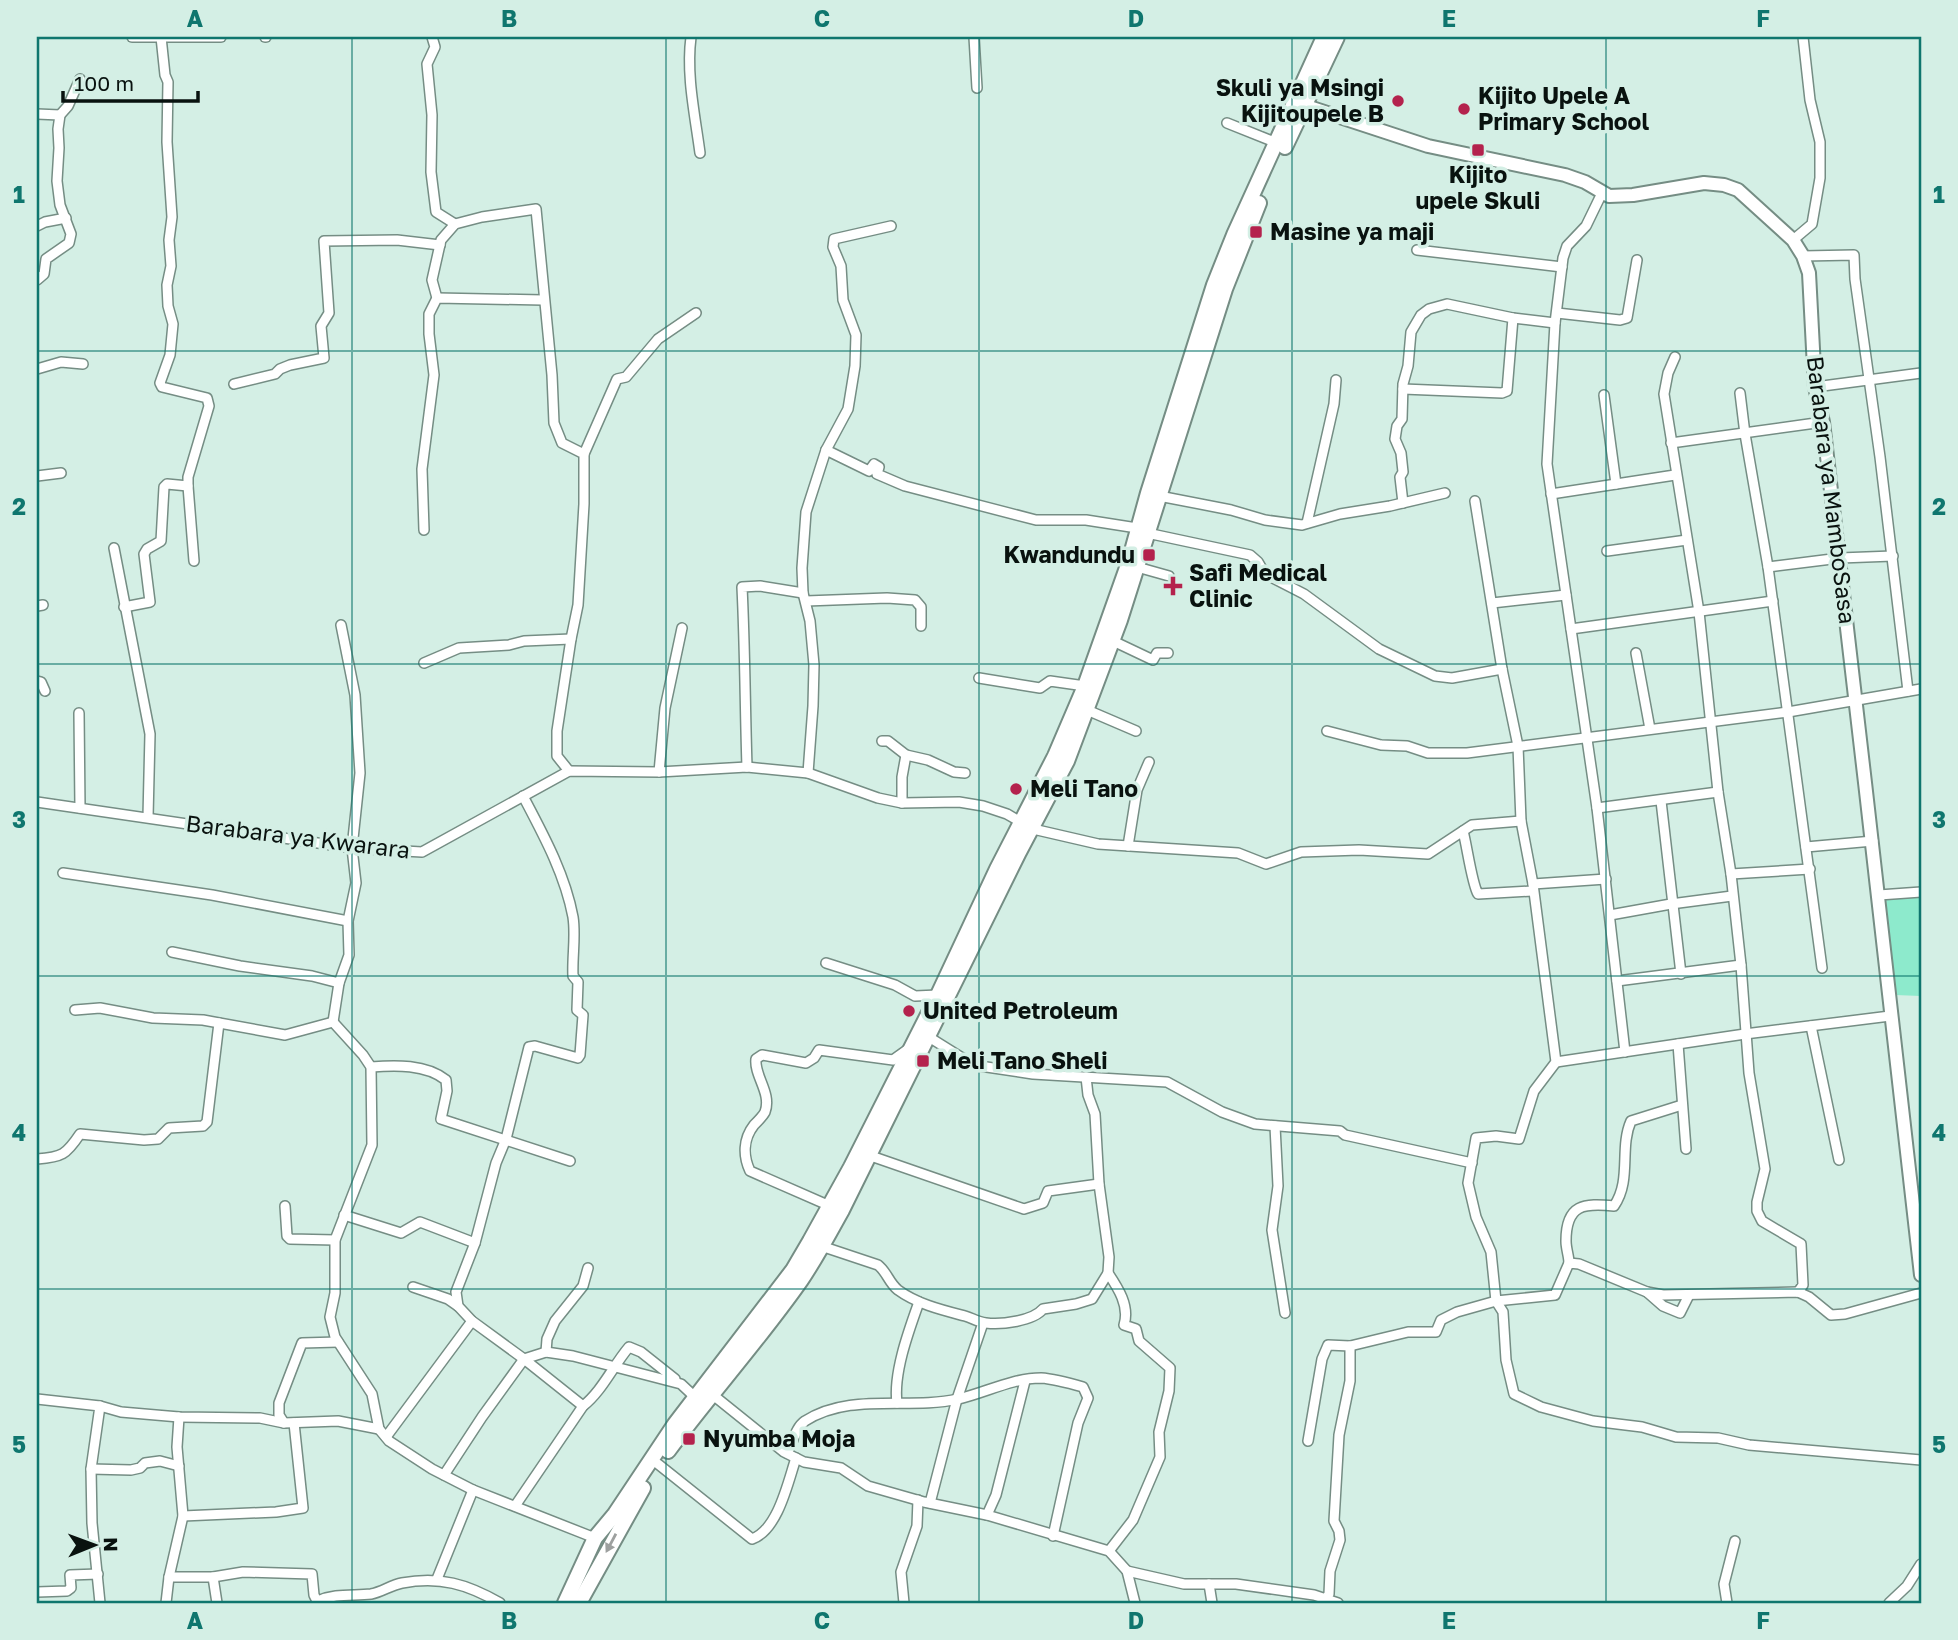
<svg xmlns="http://www.w3.org/2000/svg" width="1958" height="1640" font-family="'Golos Text',sans-serif">
  <style>
    .green { fill: #8deacc }
    .lines { fill: none; stroke-linecap: round; stroke-linejoin: round }
    .street-casing { stroke: #758d84; stroke-width: 12 }
    .secondary-casing { stroke: #758d84; stroke-width: 16 }
    .primary-casing { stroke: #758d84; stroke-width: 18 }
    .street { stroke: #fff; stroke-width: 9 }
    .secondary { stroke: #fff; stroke-width: 12 }
    .primary { stroke: #fff; stroke-width: 14 }
    .oneway { fill: #9da09f }
    .grid { fill: none; stroke: #0f766e; stroke-width: 2; stroke-opacity: 0.55 }
    .poi-dot { fill: #b4224d; stroke: #d4efe5; stroke-width: 2.5 }
    .labels { text-anchor: middle; stroke-width: 7; stroke-linejoin: round; paint-order: stroke }
    .poi-label { font-size: 23px; font-weight: bold; fill: #09120f; stroke: #d4efe5; text-anchor: start }
    .street-label { font-size: 23px; fill: #09120f; stroke: #d4efe5 }
    .neatline { fill: none; stroke: #0f766e; stroke-width: 2.5 }
    .grid-label { font-size: 23px; text-anchor: middle; font-weight: bold; fill: #0f766e }
  </style>
  <rect width="100%" height="100%" fill="#d4efe5"/>
  <!-- green -->
  <polygon class="green" points="1921,897 1921,996 1895,995 1886,899"/>
  <g class="lines">
    <!-- street casing -->
    <g class="street-casing">
      <g id="street">
        <polyline points="132,37 221,37"/>
        <polyline points="265,37 266,37"/>
        <polyline points="432,37 435,47 427,64 432,115 431,172 436,212 455,224"/>
        <path d="M691,37C686,75 695,115 700,153"/>
        <polyline points="974,37 977,88"/>
        <polyline points="37,114 60,115"/>
        <polyline points="1227,123 1277,143"/>
        <polyline points="1602,193 1586,226 1567,246 1563,258 1555,323 1547,464 1597,808 1625,1052"/>
        <polyline points="37,226 45,222 66,218"/>
        <polyline points="1793,240 1812,224 1820,178 1820,142 1810,100 1803,37"/>
        <polyline points="1417,250 1562,267"/>
        <polyline points="1803,256 1854,255 1855,279 1880,457 1908,691"/>
        <polyline points="37,280 44,274 46,259 69,243 71,234 60,205 57,181 59,148 58,129 60,115 68,106 80,79"/>
        <polyline points="437,298 432,280 441,240 455,224 482,217 536,209 552,375 554,423 562,443 584,454 584,504 578,605 571,639 557,731 557,756 569,771"/>
        <polyline points="1557,313 1620,320 1627,318 1637,260"/>
        <polyline points="1675,357 1668,373 1664,394 1699,612 1718,792 1731,874 1741,965 1749,1073 1765,1169 1757,1202 1757,1211 1762,1221 1801,1244 1803,1285 1798,1292"/>
        <polyline points="37,369 61,362 83,364"/>
        <polyline points="234,384 275,374 280,369 290,365 324,358 321,326 329,313 324,241 397,240 440,245"/>
        <polyline points="1815,387 1921,373"/>
        <polyline points="1403,389 1502,393 1507,391 1513,318"/>
        <polyline points="1740,393 1745,434 1768,567 1822,968"/>
        <polyline points="1604,395 1616,484"/>
        <polyline points="1671,443 1823,422"/>
        <polyline points="826,450 869,471 874,464 879,467 877,474 905,486 1036,520 1086,520 1137,528 1147,533 1250,555 1258,562 1265,574 1304,594 1379,649 1435,676 1452,678 1502,669"/>
        <polyline points="584,454 617,379 626,377 658,339 696,313"/>
        <polyline points="37,476 61,473"/>
        <polyline points="188,486 194,561"/>
        <polyline points="1551,494 1675,475"/>
        <polyline points="1159,496 1231,510 1265,520 1302,525 1340,514 1390,506 1445,493"/>
        <polyline points="1475,501 1502,669 1518,746 1521,821 1533,884 1556,1062 1534,1091 1519,1139 1496,1136 1476,1138 1468,1183 1476,1217 1491,1252 1496,1301 1503,1312 1506,1360 1514,1394 1541,1407 1593,1421 1642,1427 1676,1437 1718,1438 1749,1445 1921,1460"/>
        <polyline points="1403,503 1400,477 1403,472 1401,453 1395,439 1397,426 1402,419 1403,384 1408,366 1411,332 1421,315 1429,309 1447,304 1513,318 1555,323"/>
        <polyline points="1307,523 1334,404 1336,380"/>
        <polyline points="424,530 422,469 434,375 429,334 429,314 437,298 543,300"/>
        <polyline points="114,548 150,734 148,817"/>
        <polyline points="1607,551 1687,540"/>
        <polyline points="1137,567 1169,576"/>
        <polyline points="1768,567 1840,558 1893,556"/>
        <polyline points="806,601 887,598 915,600 921,607 921,626"/>
        <polyline points="1492,603 1566,595"/>
        <polyline points="37,606 43,605"/>
        <polyline points="124,607 150,602 144,554 147,549 161,541 164,487 167,484 188,486 188,477 209,406 207,398 162,387 160,383 170,355 173,324 168,306 167,285 171,266 169,240 172,217 167,142 168,82 165,75 161,37"/>
        <polyline points="1571,629 1773,601"/>
        <polyline points="1113,641 1153,660 1157,653 1168,653"/>
        <polyline points="1636,653 1650,729"/>
        <polyline points="424,663 459,648 509,645 524,641 571,639"/>
        <polyline points="979,678 1040,688 1050,681 1085,686"/>
        <polyline points="37,681 41,682 45,691"/>
        <polyline points="1087,710 1136,731"/>
        <polyline points="79,713 80,808"/>
        <polyline points="1327,731 1381,745 1407,746 1428,753 1467,753 1788,712 1921,689"/>
        <polyline points="882,741 888,741 906,755 928,760 954,772 965,773"/>
        <path d="M747,767C745,706 745,648 742,587L760,586L803,593"/>
        <polyline points="659,772 665,708 682,628"/>
        <polyline points="808,773 813,706 814,665 810,621 803,593 802,568 806,512 826,450 848,409 855,366 856,335 843,300 841,266 833,247 834,239 891,226"/>
        <path d="M523,796C543,834 565,874 573,917C576,936 572,957 573,976L578,982L577,1010L583,1015L580,1055L578,1058L535,1046L529,1047L506,1139L496,1163L475,1243L456,1292L458,1306L472,1321L524,1359L546,1352L573,1356L681,1384L697,1399"/>
        <polyline points="1661,801 1681,974"/>
        <polyline points="37,802 352,848 422,852 569,771 659,772 747,767 808,773 878,798 902,803 959,802 983,806 1007,814 1033,829 1098,844 1238,853 1266,864 1301,852 1359,850 1428,854 1472,825 1521,821"/>
        <polyline points="902,803 902,777 906,755"/>
        <polyline points="1597,808 1718,792"/>
        <path d="M1463,831C1467,846 1472,884 1478,894L1532,891"/>
        <polyline points="1128,846 1137,790 1149,762"/>
        <polyline points="1806,847 1873,841"/>
        <polyline points="63,873 212,895 348,921"/>
        <polyline points="1731,874 1810,869"/>
        <polyline points="1533,884 1606,879"/>
        <polyline points="1879,895 1921,892"/>
        <polyline points="1610,915 1671,904 1732,896"/>
        <polyline points="172,952 240,966 312,976 339,983"/>
        <polyline points="826,963 895,985 915,996 938,995"/>
        <polyline points="1617,981 1741,965"/>
        <polyline points="75,1010 100,1008 153,1018 203,1020 285,1035 333,1022"/>
        <polyline points="333,1022 363,1055 371,1067 372,1145 335,1240 335,1293 330,1317 335,1337 372,1394 379,1429 389,1441 432,1469 473,1490 595,1538"/>
        <polyline points="333,1022 339,983 349,955 348,921 356,883 352,848 360,773 355,695 341,625"/>
        <polyline points="1811,1026 1839,1160"/>
        <polyline points="924,1034 964,1059 980,1066 1033,1074 1167,1082 1222,1112 1255,1124 1340,1131 1345,1135 1472,1163"/>
        <polyline points="1678,1044 1686,1149"/>
        <polyline points="1556,1062 1745,1034 1890,1016"/>
        <path d="M371,1067C395,1065 426,1064 446,1080L447,1091L441,1119L570,1161"/>
        <polyline points="1275,1126 1278,1186 1272,1230 1285,1313"/>
        <polyline points="868,1155 1024,1209 1043,1203 1048,1191 1099,1184"/>
        <path d="M37,1159C62,1157 66,1155 80,1134L144,1140L158,1139L169,1128L203,1126L207,1122L219,1023"/>
        <polyline points="285,1206 287,1236 290,1239 335,1240"/>
        <path d="M830,1206L750,1171C743,1156 743,1139 754,1125C757,1122 763,1116 765,1112C772,1093 754,1076 756,1059L762,1055L806,1063L814,1058L819,1050L893,1060L907,1050"/>
        <polyline points="344,1215 401,1233 420,1222 475,1243"/>
        <path d="M821,1246L878,1265C887,1272 889,1283 898,1290C917,1304 942,1310 965,1316C972,1318 978,1322 986,1323C1001,1325 1033,1321 1043,1309L1076,1304L1092,1299L1108,1273L1109,1257L1099,1184L1095,1114L1088,1095L1086,1077"/>
        <path d="M1569,1263C1569,1256 1566,1249 1566,1241C1566,1204 1584,1203 1614,1206C1632,1180 1619,1148 1631,1121L1682,1105"/>
        <path d="M1108,1273C1118,1288 1130,1306 1124,1325L1136,1329L1139,1341L1170,1368L1169,1391L1159,1432L1160,1457L1133,1520L1109,1551"/>
        <polyline points="413,1287 448,1299 458,1306"/>
        <polyline points="1647,1292 1663,1306 1680,1313 1689,1295"/>
        <polyline points="546,1352 547,1339 555,1321 583,1286 588,1268"/>
        <polyline points="713,1395 784,1452 804,1462 841,1468 868,1486 924,1502 987,1515 1109,1551 1127,1571 1135,1603"/>
        <polyline points="37,1399 100,1406 91,1469 92,1523 100,1603"/>
        <path d="M897,1403C893,1373 909,1330 919,1302"/>
        <polyline points="100,1406 121,1412 179,1417 260,1418 284,1423 338,1421 379,1429"/>
        <polyline points="284,1423 279,1415 279,1403 302,1343 338,1342"/>
        <polyline points="386,1437 472,1321"/>
        <polyline points="1308,1441 1322,1359 1328,1345 1350,1346 1408,1332 1436,1332 1441,1320 1457,1312 1496,1301 1555,1295 1569,1263 1579,1264 1647,1292 1663,1295 1798,1292 1809,1297 1831,1315 1845,1314 1921,1293"/>
        <path d="M787,1453C793,1443 795,1428 805,1421C850,1392 908,1410 958,1399C985,1393 1012,1378 1041,1378C1055,1379 1069,1383 1083,1387L1088,1398L1078,1423L1053,1536"/>
        <path d="M658,1464L752,1539C778,1530 788,1482 796,1458"/>
        <polyline points="91,1469 131,1470 140,1468 145,1463 160,1461 179,1466"/>
        <polyline points="444,1475 482,1417 524,1359 583,1406"/>
        <polyline points="930,1503 957,1399 983,1323"/>
        <path d="M515,1506L583,1406C602,1391 613,1366 629,1347L641,1352L675,1379"/>
        <polyline points="987,1515 996,1495 1025,1381"/>
        <polyline points="183,1516 276,1512 303,1508 294,1423"/>
        <polyline points="1127,1571 1184,1584 1236,1584 1314,1595 1338,1603"/>
        <polyline points="169,1577 213,1577 217,1603"/>
        <polyline points="213,1577 243,1572 312,1574 314,1595 318,1603"/>
        <polyline points="437,1579 473,1490"/>
        <polyline points="1209,1584 1212,1603"/>
        <polyline points="37,1592 67,1591 71,1588 70,1575 98,1574"/>
        <polyline points="1325,1600 1329,1594 1330,1571 1340,1540 1339,1531 1334,1521 1339,1435 1350,1381 1350,1346"/>
        <path d="M318,1601C335,1593 353,1596 371,1594C382,1592 391,1585 402,1583C440,1576 467,1584 500,1603"/>
        <polyline points="166,1603 169,1577 183,1516 177,1447 179,1417"/>
        <polyline points="904,1603 901,1572 917,1526 918,1500"/>
        <polyline points="1727,1603 1724,1584 1735,1541"/>
        <polyline points="1889,1603 1907,1586 1921,1564"/>
      </g>
    </g>
    <!-- secondary casing -->
    <g class="secondary-casing">
      <path id="secondary" d="M1297,103L1428,146L1565,175L1585,182L1609,196L1633,195L1704,183L1724,185L1738,190L1793,240L1803,256L1809,273L1815,387L1823,422C1858,706 1887,991 1921,1275"/>
    </g>
    <!-- primary casing -->
    <g class="primary-casing">
      <g id="primary">
        <polyline points="1285,147 1337,37"/>
        <path d="M668,1451C711,1393 759,1340 801,1280C816,1258 829,1233 842,1210L1019,852L1067,761L1120,620L1225,289L1259,203"/>
        <polyline points="565,1603 595,1538 615,1514 675,1424 793,1270 810,1241 851,1167 938,995 997,869 1055,756 1085,686 1129,562 1148,493 1214,285 1234,235 1324,37"/>
        <polyline points="579,1603 643,1488"/>
      </g>
    </g>
    <!-- street -->
    <use href="#street" class="street"/>
    <!-- secondary -->
    <use href="#secondary" class="secondary"/>
    <!-- primary -->
    <use href="#primary" class="primary"/>
  </g>
  <!-- one-way arrows -->
  <defs><path id="oneway-solid" d="M-6-.8H1V-3.2L6.5 0L1 3.2V.8H-6Z" transform="scale(1.75)"/></defs>
  <use class="oneway" href="#oneway-solid" transform="translate(611 1543) rotate(118)"/>
  <!-- grid -->
  <path class="grid" d="M352,37V1603M666,37V1603M979,37V1603M1292,37V1603M1606,37V1603M37,351H1921M37,664H1921M37,976H1921M37,1289H1921"/>
  <!-- markers -->
  <g class="poi-dot">
    <circle cx="1398" cy="101" r="7"/>
    <circle cx="1464" cy="109" r="7"/>
    <rect x="1471" y="143" width="14" height="14" rx="3.5"/>
    <rect x="1249" y="225" width="14" height="14" rx="3.5"/>
    <rect x="1142" y="548" width="14" height="14" rx="3.5"/>
    <path d="M1169.5 575.5h7v7h7v7h-7v7h-7v-7h-7v-7h7z"/>
    <circle cx="1016" cy="789" r="7"/>
    <circle cx="909" cy="1011" r="7"/>
    <rect x="916" y="1054" width="14" height="14" rx="3.5"/>
    <rect x="682" y="1432" width="14" height="14" rx="3.5"/>
  </g>
  <g class="labels">
    <!-- poi labels -->
    <g class="poi-label">
      <text x="1384" y="96" text-anchor="end">Skuli ya Msingi<tspan x="1384" dy="26">Kijitoupele B</tspan></text>
      <text x="1478" y="104">Kijito Upele A<tspan x="1478" dy="26">Primary School</tspan></text>
      <text x="1478" y="183" text-anchor="middle">Kijito<tspan x="1478" dy="26">upele Skuli</tspan></text>
      <text x="1270" y="240">Masine ya maji</text>
      <text x="1135" y="563" text-anchor="end">Kwandundu</text>
      <text x="1189" y="581">Safi Medical<tspan x="1189" dy="26">Clinic</tspan></text>
      <text x="1030" y="797">Meli Tano</text>
      <text x="923" y="1019">United Petroleum</text>
      <text x="937" y="1069">Meli Tano Sheli</text>
      <text x="703" y="1447">Nyumba Moja</text>
    </g>
    <!-- street labels -->
    <g class="street-label">
      <text transform="translate(1831 490) rotate(83)" y="8">Barabara ya MamboSasa</text>
      <text transform="translate(298 837) rotate(7)" y="8">Barabara ya Kwarara</text>
    </g>
  </g>
  <!-- border -->
  <rect width="1958" height="1640" fill="none" stroke="#d4efe5" stroke-width="77"/>
  <!-- north arrow -->
  <g transform="translate(94 1545) rotate(89)" stroke="#d4efe5" stroke-width="5" paint-order="stroke">
  <path d="M0-5L12 26L0 18L-12 26Z" fill="#09120f"/>
  <text y="-10" font-size="19" font-weight="bold" text-anchor="middle" fill="#09120f">N</text>
  </g>
  <!-- scale -->
  <path d="M63 91v10h135v-10" fill="none" stroke="#09120f" stroke-width="3.5"/>
  <text x="74" y="91" font-size="21" fill="#09120f" stroke="#d4efe5" stroke-width="5" paint-order="stroke">100 m</text>
  <rect x="38" y="38" width="1882" height="1564" class="neatline"/>
  <g class="grid-label">
    <text x="195" y="27">A</text>
    <text x="509" y="27">B</text>
    <text x="822" y="27">C</text>
    <text x="1136" y="27">D</text>
    <text x="1449" y="27">E</text>
    <text x="1763" y="27">F</text>
    <text x="19" y="203">1</text>
    <text x="1939" y="203">1</text>
    <text x="19" y="515">2</text>
    <text x="1939" y="515">2</text>
    <text x="19" y="828">3</text>
    <text x="1939" y="828">3</text>
    <text x="19" y="1141">4</text>
    <text x="1939" y="1141">4</text>
    <text x="19" y="1453">5</text>
    <text x="1939" y="1453">5</text>
    <text x="195" y="1629">A</text>
    <text x="509" y="1629">B</text>
    <text x="822" y="1629">C</text>
    <text x="1136" y="1629">D</text>
    <text x="1449" y="1629">E</text>
    <text x="1763" y="1629">F</text>
  </g>
</svg>
